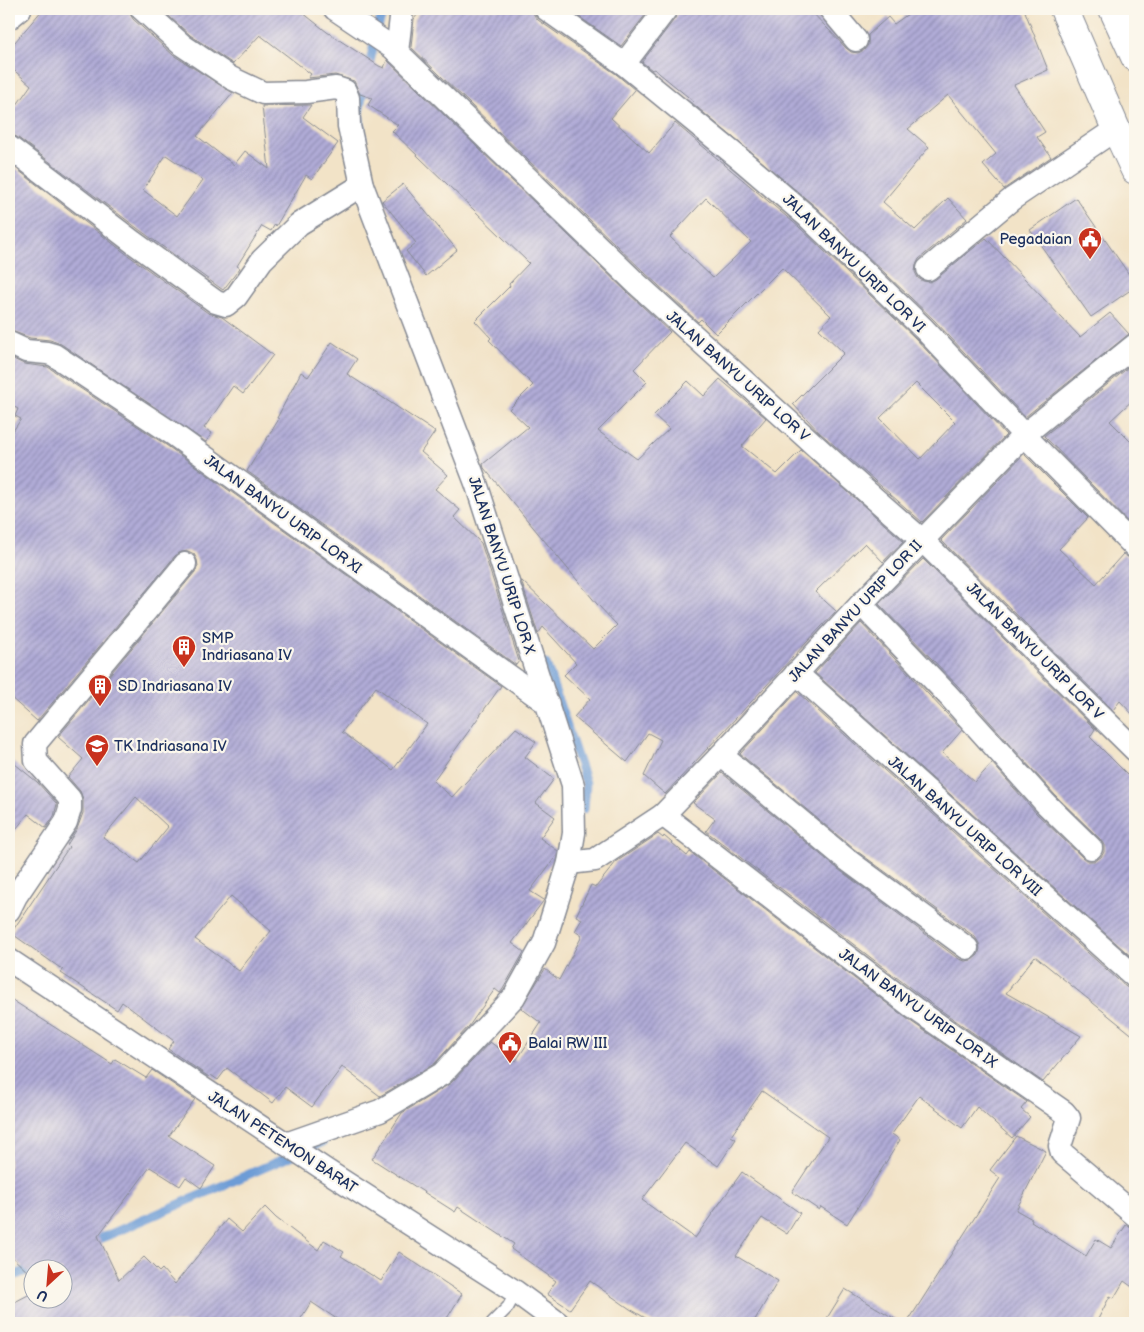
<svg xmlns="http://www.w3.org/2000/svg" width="1144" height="1332" font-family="'Balsamiq Sans',sans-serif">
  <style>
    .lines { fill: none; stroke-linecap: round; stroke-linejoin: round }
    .stream { stroke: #6d9cd6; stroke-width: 9 }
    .building { fill: url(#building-hatch); fill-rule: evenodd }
    .lane-casing { stroke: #868992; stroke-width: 14 }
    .street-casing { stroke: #868992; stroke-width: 25 }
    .secondary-casing { stroke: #868992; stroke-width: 30 }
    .lane { stroke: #fff; stroke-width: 11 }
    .street { stroke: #fff; stroke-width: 22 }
    .secondary { stroke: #fff; stroke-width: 28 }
    .labels { text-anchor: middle; stroke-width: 4.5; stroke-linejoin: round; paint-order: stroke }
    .poi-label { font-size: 15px; fill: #1b2f5e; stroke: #fbf7ec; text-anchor: start }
    .street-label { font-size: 15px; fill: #1b2f5e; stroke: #fbf7ec }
  </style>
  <defs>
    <pattern id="building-hatch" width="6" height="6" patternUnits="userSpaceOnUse" patternTransform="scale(1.25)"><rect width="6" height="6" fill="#b1acd7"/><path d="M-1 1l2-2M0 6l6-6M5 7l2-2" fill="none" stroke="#8f8cb2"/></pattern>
  </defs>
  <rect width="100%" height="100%" fill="#fbf7ec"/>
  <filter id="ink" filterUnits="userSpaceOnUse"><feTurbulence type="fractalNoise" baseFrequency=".02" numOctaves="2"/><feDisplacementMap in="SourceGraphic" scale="10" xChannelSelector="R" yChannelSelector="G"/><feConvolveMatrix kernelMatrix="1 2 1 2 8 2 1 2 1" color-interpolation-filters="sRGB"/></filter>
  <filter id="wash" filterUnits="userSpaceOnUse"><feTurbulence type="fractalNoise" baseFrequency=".0096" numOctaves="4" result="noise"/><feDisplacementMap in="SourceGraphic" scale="20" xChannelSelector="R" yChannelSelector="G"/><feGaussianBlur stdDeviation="1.12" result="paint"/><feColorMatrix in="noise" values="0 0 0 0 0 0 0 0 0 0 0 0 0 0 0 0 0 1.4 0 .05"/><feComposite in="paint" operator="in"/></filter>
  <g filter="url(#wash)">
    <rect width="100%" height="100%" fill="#f2e3c7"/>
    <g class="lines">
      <!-- stream -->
      <g class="stream">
        <polyline points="368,71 377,30 384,9"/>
        <polyline points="362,138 359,112 365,84"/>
        <polyline points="546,664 586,783 584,809"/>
        <polyline points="90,1243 323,1142"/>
        <polyline points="9,1278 37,1266"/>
      </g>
    </g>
    <g id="blocks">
      <!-- building -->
      <g class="building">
        <path d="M43,9H129L130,14L133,19L173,55L233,93L197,136L234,165L245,151L269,169L262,106L311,105L303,117L338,143L312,179L306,175L276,226L275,224L271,231L262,226L237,266L240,268L223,290L141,231L17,137L9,134V116L31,85L9,66V49ZM166,155L203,180L177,216L143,190Z"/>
        <polygon points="161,9 298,9 327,32 379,66 384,68 387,60 627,292 670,332 634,369 647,382 598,431 637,459 669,429 654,415 688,381 704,396 720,379 766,418 742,446 777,474 801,450 903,541 883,562 865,543 815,592 836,611 665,794 644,776 661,740 648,733 627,762 574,717 590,699 564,675 576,663 543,627 538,634 521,580 593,649 617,625 597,604 484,468 483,464 528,427 509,409 533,385 489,340 491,338 475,321 510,286 509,284 529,263 392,131 398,125 368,105 372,98 360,94 354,81 335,75 308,78 311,74 260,35 233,64 190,35"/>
        <path d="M422,9H533L534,15L538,20L616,74L635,90L611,118L649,153L675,123L799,227L915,338L1006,435L922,522L819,432L793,404L844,353L819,329L831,316L782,268L716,334L701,319L698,322L645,273L411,47L414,19ZM706,198L751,242L713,278L670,237ZM916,383L955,422L920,459L880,418Z"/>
        <polygon points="568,9 650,9 621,46"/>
        <polygon points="679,9 809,9 846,48 851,52 858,53 864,50 868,45 868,35 888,17 894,24 915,9 1024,9 1048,70 1014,85 1045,132 1037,137 1051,157 1004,189 983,165 996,154 948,95 908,129 929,147 883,202 915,230 948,198 967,219 919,259 916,265 915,272 918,278 923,281 930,282 936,279 986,238 1080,337 1110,313 1129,334 1025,417 934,320 817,208 692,103 693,101 654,69 652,70 642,62 676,17"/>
        <polygon points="9,163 125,253 208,313 222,317 273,355 243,394 233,386 204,428 212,433 206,442 61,344 50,340 30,338 9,330"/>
        <polygon points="403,184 457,250 426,276 406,251 416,243 382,201"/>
        <polygon points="1076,198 1135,283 1135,287 1091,317 1030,230"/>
        <polygon points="332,342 357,359 347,374 435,432 421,452 448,475 435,489 460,510 454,517 481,543 519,661 516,665 247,471 279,419 277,418 301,372 308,377"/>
        <path d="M9,357L24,364L48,367L166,445L501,686L433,781L452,797L516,728L536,742L525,757L554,779L536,803L555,817L540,838L558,851L557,855L530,891L544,900L512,943L524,952L503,989L500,993L495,989L469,1026L434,1064L380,1096L342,1067L312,1107L285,1087L273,1103L227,1068L218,1080L211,1075L209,1077L168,1049L174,1041L122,1002L117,1010L61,973L63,970L11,933L69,847L67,845L77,829L83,813V799L80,791L68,777L83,759L58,737L195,572L198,566L197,560L194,554L188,551L181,552L175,556L37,721L9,696V437L21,419L15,416L18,409L9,404ZM376,687L427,724L393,770L342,732ZM136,797L168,827L139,863L103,837ZM231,896L271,931L239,971L195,939Z"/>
        <polygon points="1135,362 1135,398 1110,421 1135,446 1135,529 1044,436"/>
        <polygon points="1024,454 1088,518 1059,549 1096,584 1123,554 1131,559 1135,560 1135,717 1120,701 1113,710 941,540"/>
        <polygon points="923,559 1095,729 1090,737 1135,782 1135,960 815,673 861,623 962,730 942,753 975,782 992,763 1036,813 1082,857 1087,861 1094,861 1101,857 1104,852 1104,845 1100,839 1055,795 958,686 879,604"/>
        <polygon points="797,692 1126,987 1135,990 1135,1037 1035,956 1006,993 1081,1036 1043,1082 922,997 706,831 715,819 693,803 722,773 838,869 959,959 965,961 972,960 978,955 980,949 979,943 975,937 854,849 740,754"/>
        <polygon points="9,759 37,782 57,804 54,816 46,828 28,814 9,838"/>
        <polygon points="658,834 663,838 664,836 687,856 690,852 906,1018 1027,1102 1021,1109 1030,1117 1012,1138 977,1107 962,1128 919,1096 892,1134 900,1140 847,1224 821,1207 819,1210 792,1192 828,1137 762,1091 731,1136 736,1139 718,1166 685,1143 642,1200 695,1238 742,1172 800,1213 787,1234 762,1218 736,1256 778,1281 753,1323 654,1323 630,1309 590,1281 570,1309 547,1294 556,1281 511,1249 514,1244 458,1207 455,1212 372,1159 402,1113 451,1083 490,1042 516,1061 541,1023 521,1008 545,969 559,980 582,936 575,931 582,919 576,916 591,885 596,887 616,862"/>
        <polygon points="9,998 112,1064 115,1059 146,1078 152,1070 195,1099 169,1136 215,1166 201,1188 186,1177 180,1186 150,1167 98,1236 119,1280 144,1257 159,1272 162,1269 175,1284 227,1219 242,1232 265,1207 276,1218 318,1250 324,1240 344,1252 341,1256 381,1281 399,1252 462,1294 444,1323 343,1323 311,1302 298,1323 9,1323 9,1305 32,1293 32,1300 62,1300 62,1270 32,1270 32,1276 9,1254"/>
        <polygon points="1016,1136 1046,1151 1016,1210 1032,1219 1031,1221 1086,1256 1096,1239 1111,1248 1126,1225 1135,1228 1135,1289 1124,1281 1114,1298 1110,1296 1096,1323 907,1323 1000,1178 990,1170"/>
        <polygon points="845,1289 902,1323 824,1323"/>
      </g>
    </g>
  </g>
  <g filter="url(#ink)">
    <use href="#blocks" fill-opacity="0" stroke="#868992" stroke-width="1"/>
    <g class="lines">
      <!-- lane casing -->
      <g class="lane-casing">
        <polyline id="lane" points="492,1323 508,1307 516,1292"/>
      </g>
      <!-- street casing -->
      <g class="street-casing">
        <g id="street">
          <polyline points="142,9 182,45 231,78 263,93 306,92 336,88 345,91 348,98 349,126 362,185 476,483 573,785 574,833 569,863 544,943 514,997 442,1074 380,1111 286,1144"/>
          <polyline points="335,9 393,48 636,283 842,470 922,540 1135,750"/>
          <polyline points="546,9 624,64 739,158 808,217 924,329 1024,435 1135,547"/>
          <polyline points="830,9 856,40"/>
          <polyline points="9,18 20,9"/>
          <polyline points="397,52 402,9"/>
          <polyline points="624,64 666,9"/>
          <polyline points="9,147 133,242 216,302 226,305 236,297 262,260 299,224 362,185"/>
          <polyline points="928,269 1012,199 1116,129"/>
          <polyline points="9,343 26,351 47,353 54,355 173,434 548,704"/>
          <polyline points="861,604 948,695 1046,804 1091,848"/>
          <polyline points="796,673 1135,977"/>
          <polyline points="721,755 846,859 967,948"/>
          <polyline points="663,815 914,1008 1064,1112 1069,1118 1060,1146 1062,1153 1135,1215"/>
          <polyline points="569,863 595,860 663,815 721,755 861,604 1024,435 1135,345"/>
          <polyline points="9,910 16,896 66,822 70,809 70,799 36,761 35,744 185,564"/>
          <polyline points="9,960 327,1171 516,1292 558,1323"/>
        </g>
      </g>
      <!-- secondary casing -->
      <g class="secondary-casing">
        <g id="secondary">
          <polyline points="1064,9 1116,129 1135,170"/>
          <polyline points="1113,9 1135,57"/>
        </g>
      </g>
      <!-- lane -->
      <use href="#lane" class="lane"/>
      <!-- street -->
      <use href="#street" class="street"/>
      <!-- secondary -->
      <use href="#secondary" class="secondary"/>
    </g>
  </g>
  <!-- icons -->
  <defs>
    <g id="civic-pin" transform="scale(1.25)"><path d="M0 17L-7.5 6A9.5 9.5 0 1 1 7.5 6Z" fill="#c8321e" stroke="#fbf7ec"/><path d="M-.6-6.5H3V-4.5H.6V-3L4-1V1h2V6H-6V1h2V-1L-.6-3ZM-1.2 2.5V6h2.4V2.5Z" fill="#fff"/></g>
    <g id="building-pin" transform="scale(1.25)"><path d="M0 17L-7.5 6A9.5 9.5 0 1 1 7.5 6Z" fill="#c8321e" stroke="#fbf7ec"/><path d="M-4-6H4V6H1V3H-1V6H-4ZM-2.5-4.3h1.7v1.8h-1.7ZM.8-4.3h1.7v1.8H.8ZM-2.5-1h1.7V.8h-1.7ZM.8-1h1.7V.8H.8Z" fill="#fff"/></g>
    <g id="school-pin" transform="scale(1.25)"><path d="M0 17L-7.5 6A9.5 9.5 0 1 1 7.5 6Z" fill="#c8321e" stroke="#fbf7ec"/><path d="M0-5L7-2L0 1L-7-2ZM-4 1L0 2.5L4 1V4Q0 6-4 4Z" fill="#fff"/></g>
  </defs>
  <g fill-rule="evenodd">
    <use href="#civic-pin" x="1090" y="239"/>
    <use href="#building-pin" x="184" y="647"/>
    <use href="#building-pin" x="100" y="686"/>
    <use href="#school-pin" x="97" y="746"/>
    <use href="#civic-pin" x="510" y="1043"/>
  </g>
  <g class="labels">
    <!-- poi labels -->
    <g class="poi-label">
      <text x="1072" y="244" text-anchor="end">Pegadaian</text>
      <text x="202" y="643">SMP<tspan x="202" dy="17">Indriasana IV</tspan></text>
      <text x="118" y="691">SD Indriasana IV</text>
      <text x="114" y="751">TK Indriasana IV</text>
      <text x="528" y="1048">Balai RW III</text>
    </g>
    <!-- street labels -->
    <g class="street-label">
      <text transform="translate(854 263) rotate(44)" y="5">JALAN BANYU URIP LOR VI</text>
      <text transform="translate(738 376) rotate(42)" y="5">JALAN BANYU URIP LOR V</text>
      <text transform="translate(283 514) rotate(36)" y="5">JALAN BANYU URIP LOR XI</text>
      <text transform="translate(502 565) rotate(72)" y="5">JALAN BANYU URIP LOR X</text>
      <text transform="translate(855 611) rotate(-47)" y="5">JALAN BANYU URIP LOR II</text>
      <text transform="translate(1035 651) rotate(45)" y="5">JALAN BANYU URIP LOR V</text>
      <text transform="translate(965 826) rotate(42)" y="5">JALAN BANYU URIP LOR VIII</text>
      <text transform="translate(918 1008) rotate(36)" y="5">JALAN BANYU URIP LOR IX</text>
      <text transform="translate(283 1142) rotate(33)" y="5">JALAN PETEMON BARAT</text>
    </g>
  </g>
  <!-- margin -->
  <rect width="1144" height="1332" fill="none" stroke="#fbf7ec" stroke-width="30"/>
  <!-- north arrow -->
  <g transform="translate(48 1284) rotate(206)"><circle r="24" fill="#fbf7ec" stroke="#a1a7b3"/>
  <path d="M0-4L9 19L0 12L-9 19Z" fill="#c8321e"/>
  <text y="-8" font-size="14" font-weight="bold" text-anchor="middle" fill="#1b2f5e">U</text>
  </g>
</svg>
